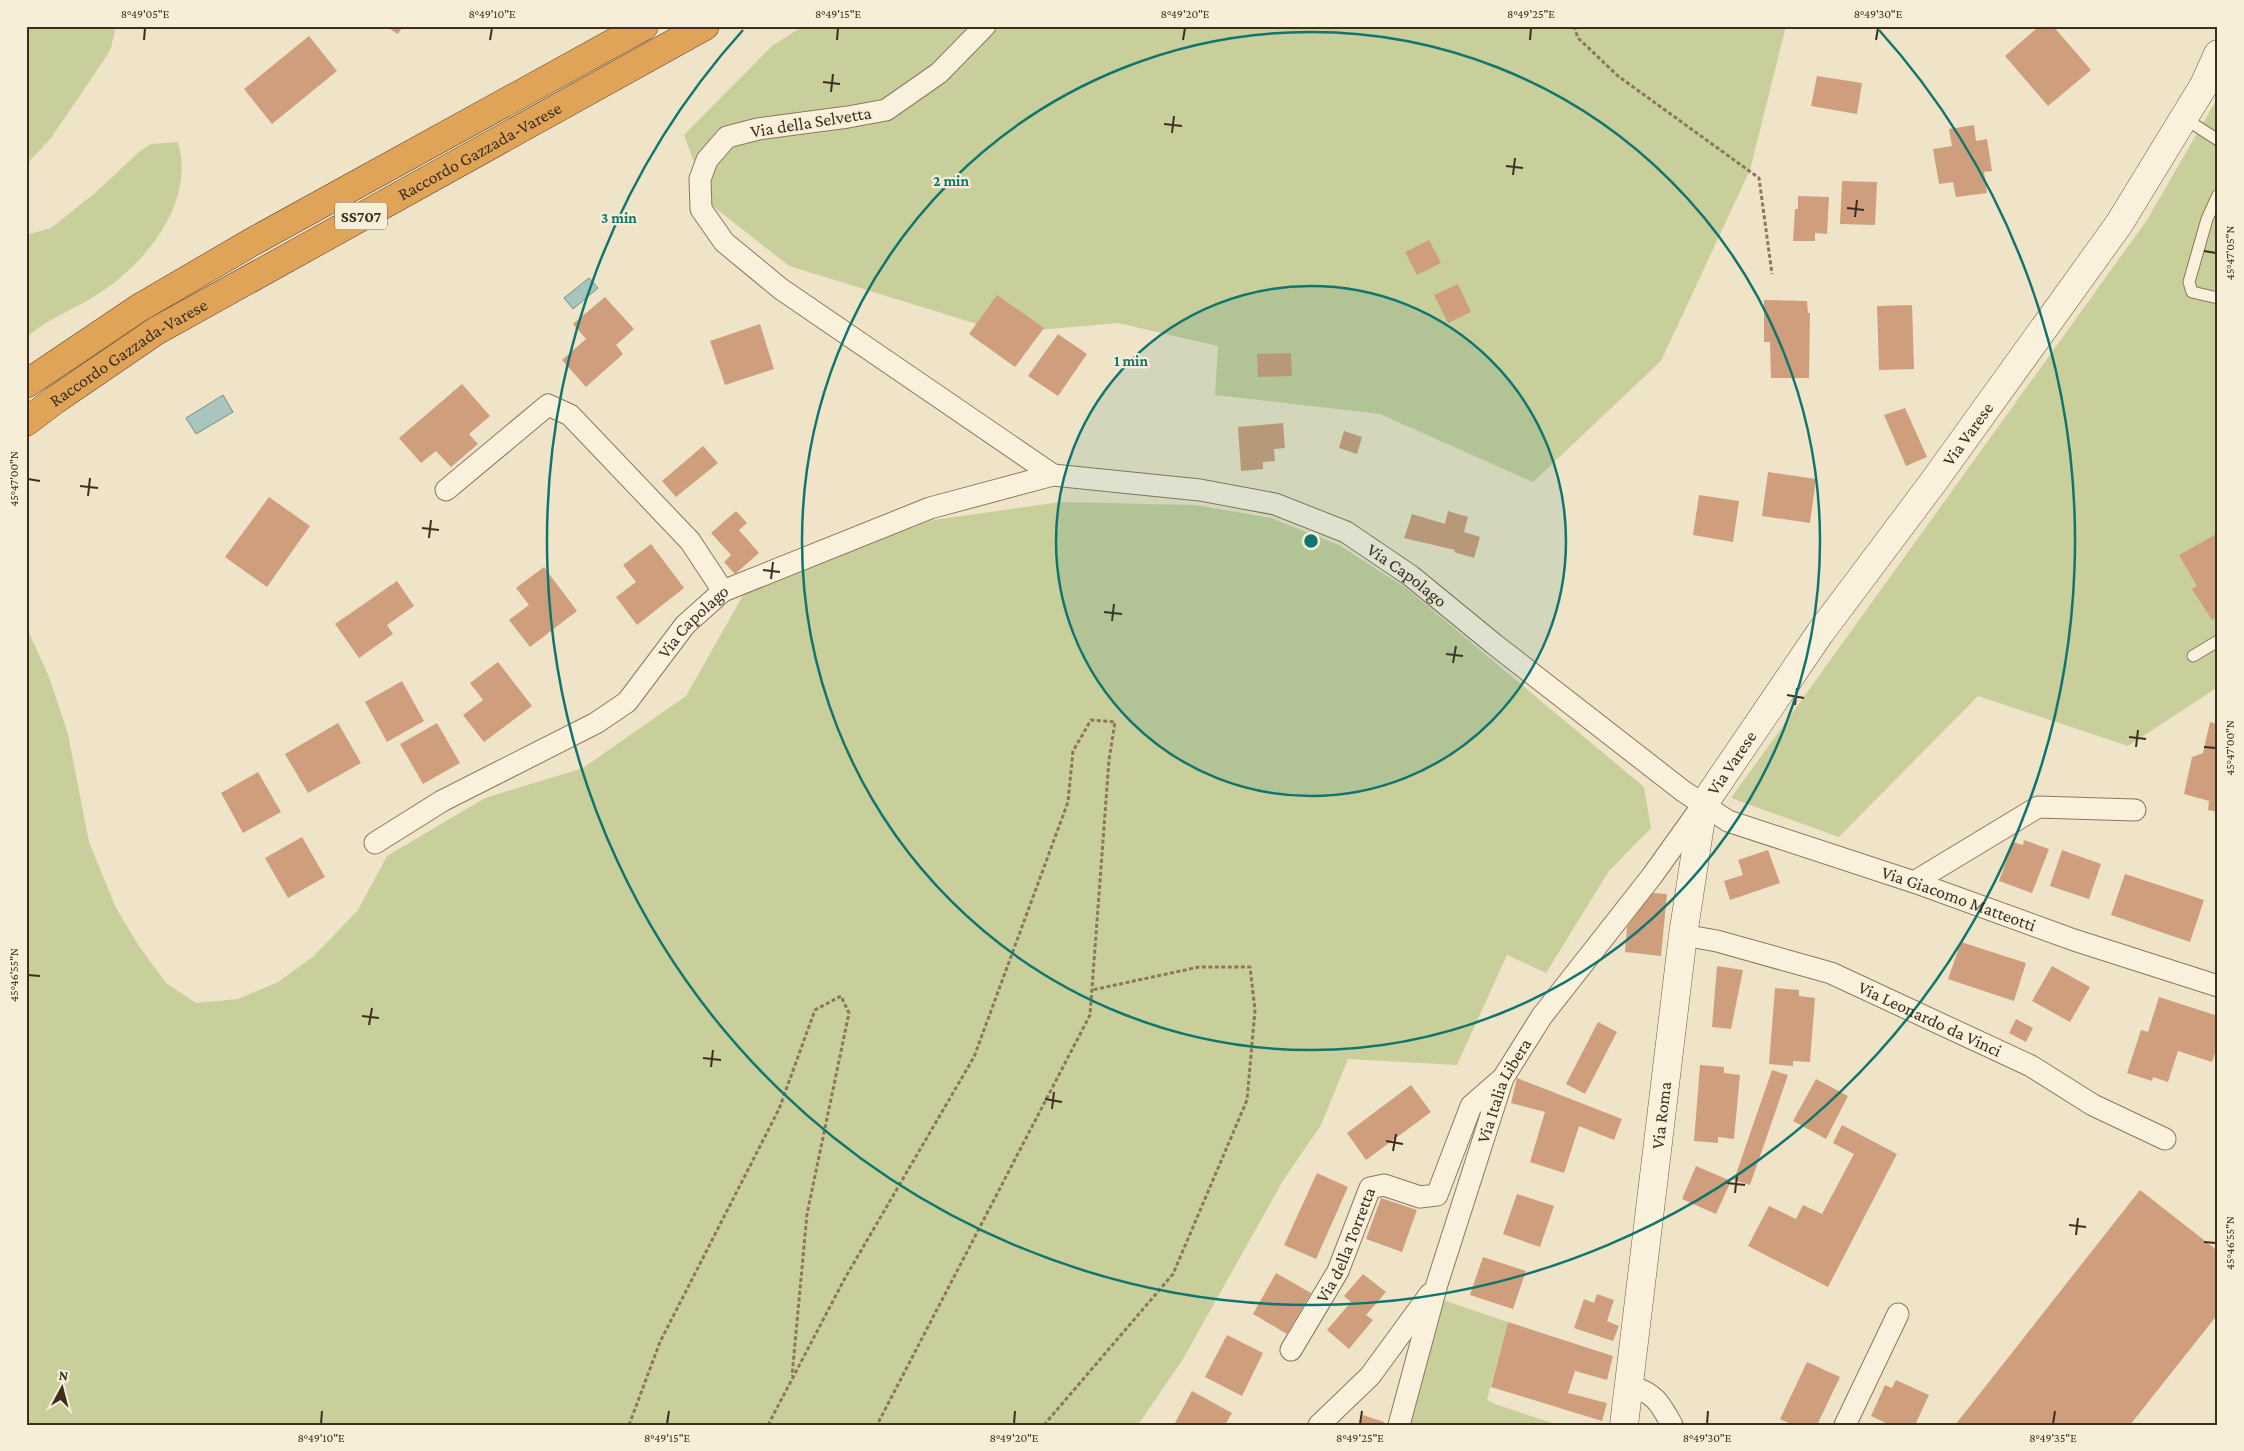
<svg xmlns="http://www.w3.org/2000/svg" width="2244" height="1451" font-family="'Crimson Pro',serif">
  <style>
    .green { fill: #c9cf9b }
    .water { fill: #a9c4bc; stroke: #6f938a }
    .building { fill: #cf9f7d }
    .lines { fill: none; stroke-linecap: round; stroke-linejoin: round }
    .lane-casing { stroke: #8d765c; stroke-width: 13 }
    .street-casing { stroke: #8d765c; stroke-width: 23 }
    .secondary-casing { stroke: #6f573f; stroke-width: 29 }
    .highway-casing { stroke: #5b4430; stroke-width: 29 }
    .path { stroke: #8d765c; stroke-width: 3; stroke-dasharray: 4 2.5; stroke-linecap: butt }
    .lane { stroke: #faf1dc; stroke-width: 11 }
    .street { stroke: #faf1dc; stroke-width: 21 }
    .secondary { stroke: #faf1dc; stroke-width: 28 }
    .highway { stroke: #e0a458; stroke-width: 28 }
    .ticks { fill: none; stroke: #3d2e20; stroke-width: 2 }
    .ring { fill: none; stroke: #0f766e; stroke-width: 2.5 }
    .labels { text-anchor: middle; stroke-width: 4.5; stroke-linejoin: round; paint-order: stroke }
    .shield { fill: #f7eed8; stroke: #756857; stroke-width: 1 }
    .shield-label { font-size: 16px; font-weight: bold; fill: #3d2e20 }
    .street-label { font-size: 18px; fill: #3d2e20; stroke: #f7eed8 }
    .centre { fill: #0f766e; stroke: #f7eed8; stroke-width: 2.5 }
    .ring-label { font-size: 15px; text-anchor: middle; font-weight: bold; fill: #0f766e; stroke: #f7eed8; stroke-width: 4.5; stroke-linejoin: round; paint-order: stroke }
    .neatline { fill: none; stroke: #3d2e20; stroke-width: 2 }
    .ticks-label { font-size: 12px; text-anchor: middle; fill: #3d2e20 }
  </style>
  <rect width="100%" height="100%" fill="#f0e4c8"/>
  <!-- green -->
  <g class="green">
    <polygon points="26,26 116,26 111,48 104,60 51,138 26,165"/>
    <polygon points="803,26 1786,26 1750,170 1661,361 1533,482 1380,414 1215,395 1218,346 1118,323 1006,333 789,266 709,203 684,135 772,46"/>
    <polygon points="2218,97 2218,687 2128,746 1978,696 1839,837 1731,798 2147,220"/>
    <path d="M178,142C195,200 150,258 104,290C79,308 49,317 26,338V235L51,228L95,193L139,152L151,144Z"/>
    <polygon points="1061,502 1196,505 1271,518 1339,545 1406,588 1644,787 1651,828 1609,871 1546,973 1507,955 1457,1065 1348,1059 1321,1125 1284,1179 1183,1359 1138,1425 26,1425 26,626 49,677 68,734 89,842 116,908 139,946 166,983 196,1003 238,999 278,982 314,956 358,910 387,856 485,798 583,768 686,696 746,590 933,520"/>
    <polygon points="1440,1299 1508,1322 1487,1400 1495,1404 1558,1425 1409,1425"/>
  </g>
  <!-- water -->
  <g class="water">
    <polygon points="589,278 598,288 573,309 564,298"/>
    <polygon points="223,395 233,412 196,434 186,418"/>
  </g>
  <!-- building -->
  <g class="building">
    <polygon points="385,26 403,26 398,34"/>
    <polygon points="2039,26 2053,26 2091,70 2048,106 2005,56"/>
    <polygon points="309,36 337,71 272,124 244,89"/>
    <polygon points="1817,76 1862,83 1857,114 1811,106"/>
    <polygon points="1974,125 1976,141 1987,139 1992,171 1984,172 1987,193 1956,197 1953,182 1939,184 1933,149 1952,146 1949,129"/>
    <polygon points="1842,181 1877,182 1875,225 1840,224"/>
    <polygon points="1798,196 1829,197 1827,234 1815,233 1815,241 1793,241 1795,209 1798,209"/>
    <polygon points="1429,240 1441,263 1417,275 1405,252"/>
    <polygon points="1458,284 1471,312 1448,323 1434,295"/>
    <polygon points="997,295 1044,328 1015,367 969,334"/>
    <polygon points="605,297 634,329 616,345 623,354 586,387 562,360 586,339 573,324"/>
    <polygon points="1764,300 1807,301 1808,313 1810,313 1809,378 1771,378 1770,342 1764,342"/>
    <polygon points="1912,305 1914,369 1879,370 1877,306"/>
    <polygon points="760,324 774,369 725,385 710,341"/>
    <polygon points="1058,334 1087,354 1058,396 1028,376"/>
    <polygon points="1291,353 1292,376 1258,377 1257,354"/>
    <polygon points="462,384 490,416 469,434 478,444 451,467 436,451 421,463 399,438"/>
    <polygon points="1905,408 1927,457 1906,466 1884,415"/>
    <polygon points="1283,423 1285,448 1274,449 1275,461 1263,462 1263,469 1241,471 1238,427"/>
    <polygon points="1344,431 1362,437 1357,454 1339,448"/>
    <polygon points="703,446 718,463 676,497 662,481"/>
    <polygon points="1768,472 1816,479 1810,523 1762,516"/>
    <polygon points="1699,495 1739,501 1733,542 1693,535"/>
    <polygon points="269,497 310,526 267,587 225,557"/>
    <polygon points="736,511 747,523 739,530 759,553 735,574 724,562 731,555 711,533"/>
    <polygon points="1448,511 1468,517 1464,532 1480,537 1474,558 1454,552 1455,550 1404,538 1412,514 1445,524"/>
    <polygon points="2218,533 2218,617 2212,620 2192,589 2197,586 2179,555"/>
    <polygon points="651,544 684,588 637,625 616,597 636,582 623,565"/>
    <polygon points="544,567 577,611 530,647 509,620 529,605 516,588"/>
    <polygon points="397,581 414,606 387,625 393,634 359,658 335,624"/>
    <polygon points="498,662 532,706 484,742 463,715 483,700 470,683"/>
    <polygon points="402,681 424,721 387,742 365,702"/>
    <polygon points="2210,722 2218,724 2218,812 2208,810 2209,801 2184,794 2192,757 2203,753"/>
    <polygon points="338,723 361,763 308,793 285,754"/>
    <polygon points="437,723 460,763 423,784 400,744"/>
    <polygon points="258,772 281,812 243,833 221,793"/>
    <polygon points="302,837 325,877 288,898 265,858"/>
    <polygon points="2024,840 2049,849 2032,893 1999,881 2013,842 2023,845"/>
    <polygon points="1768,850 1780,883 1730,900 1724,881 1743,875 1738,860"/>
    <polygon points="2062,850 2101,864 2089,899 2050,886"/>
    <polygon points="2125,874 2204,900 2190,942 2111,915"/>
    <polygon points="1652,893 1667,894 1661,956 1625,952 1627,927"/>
    <polygon points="1961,942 2026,963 2014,1001 1948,979"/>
    <polygon points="1717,966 1743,970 1731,1029 1712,1027"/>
    <polygon points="2052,966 2090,987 2070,1022 2032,1001"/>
    <polygon points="1775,988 1799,990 1799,996 1815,998 1810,1062 1793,1061 1793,1066 1769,1064"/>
    <polygon points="2159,997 2218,1016 2218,1044 2212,1062 2178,1051 2168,1082 2153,1077 2152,1081 2127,1073 2141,1030 2148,1032"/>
    <polygon points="2016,1019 2033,1028 2026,1042 2009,1033"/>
    <polygon points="1598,1022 1617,1032 1585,1094 1566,1084"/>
    <polygon points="1700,1065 1724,1067 1724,1073 1740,1075 1734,1139 1718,1137 1718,1143 1694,1141"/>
    <polygon points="1772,1070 1788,1075 1750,1185 1734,1180"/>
    <polygon points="1517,1078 1622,1119 1614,1140 1579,1126 1564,1173 1530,1162 1545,1112 1511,1103"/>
    <polygon points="1816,1079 1848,1096 1826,1139 1793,1121"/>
    <polygon points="1411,1085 1431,1112 1366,1160 1347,1133"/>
    <polygon points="1842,1125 1897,1154 1828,1287 1748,1246 1769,1206 1796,1219 1803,1205 1822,1214 1854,1154 1833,1143"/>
    <polygon points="1696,1166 1731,1181 1716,1214 1682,1199"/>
    <polygon points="1317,1173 1348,1187 1316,1259 1284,1245"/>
    <polygon points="2140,1190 2218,1251 2218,1314 2130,1425 1955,1425"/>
    <polygon points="1517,1194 1554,1206 1540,1247 1503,1234"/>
    <polygon points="1381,1198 1417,1210 1402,1252 1366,1239"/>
    <polygon points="1483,1257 1526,1271 1513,1309 1470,1295"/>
    <polygon points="1276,1273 1311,1293 1287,1334 1253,1314"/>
    <polygon points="1363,1274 1386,1292 1366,1315 1373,1320 1349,1349 1327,1330 1351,1302 1344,1296"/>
    <polygon points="1597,1294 1614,1300 1607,1321 1619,1326 1613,1341 1574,1328 1584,1299 1594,1303"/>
    <polygon points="1508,1322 1613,1356 1607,1380 1575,1371 1568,1393 1607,1403 1602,1421 1491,1387"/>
    <polygon points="1227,1335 1263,1353 1242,1396 1205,1377"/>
    <polygon points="1807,1362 1840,1377 1817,1425 1793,1425 1780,1419"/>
    <polygon points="1896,1380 1929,1395 1915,1425 1890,1425 1871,1416 1885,1385 1892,1388"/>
    <polygon points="1192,1391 1232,1413 1225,1425 1174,1425"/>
    <polygon points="1363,1415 1384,1422 1383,1425 1360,1425"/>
  </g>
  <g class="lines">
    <!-- lane casing -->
    <g class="lane-casing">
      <g id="lane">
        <polyline points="2184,118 2218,140"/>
        <polyline points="2218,195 2207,219 2189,282 2192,292 2218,298"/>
        <polyline points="2193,656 2218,641"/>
      </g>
    </g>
    <!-- street casing -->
    <g class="street-casing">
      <g id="street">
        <polyline points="985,26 939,73 886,110 848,117 758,129 727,137 707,160 700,179 701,209 724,242 781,289 1053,475"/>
        <polyline points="446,490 548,405 570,415 690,541 723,591"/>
        <path id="s1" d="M375,843L442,801L596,723L627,702L685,625L723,591L930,508L1053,475L1200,490L1275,504L1346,532L1411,576L1494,644L1683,791L1728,821L1914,882L2074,940L2218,986"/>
        <polyline points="1914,882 2038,807 2135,810"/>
        <path id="s2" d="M1683,935L1717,941L1831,973L2031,1066L2093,1105L2165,1139"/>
        <path id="s3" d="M1291,1350L1338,1271L1370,1188L1384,1185L1420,1197L1437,1195L1471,1106L1503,1078"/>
        <path d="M1630,1386C1655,1393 1660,1403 1672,1425"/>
        <polyline points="1319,1425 1370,1376 1430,1294"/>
        <path id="s4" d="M1399,1425L1437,1284L1503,1078L1542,1016L1652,876L1702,806"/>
        <polyline points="1845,1425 1898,1314"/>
      </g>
    </g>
    <!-- secondary casing -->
    <g class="secondary-casing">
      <g id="secondary">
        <path id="s5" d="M1624,1425L1683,935L1703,805L1820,633L1934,481L2119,224L2204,85L2218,54"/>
      </g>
    </g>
    <!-- highway casing -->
    <g class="highway-casing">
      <g id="highway">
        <polyline points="26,384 139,308 252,242 644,26"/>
        <path id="s6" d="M26,422L55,400L156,331L705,26"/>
      </g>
    </g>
    <!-- path -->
    <g class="path">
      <polyline points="1574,26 1578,38 1618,76 1759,178 1772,274"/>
      <polyline points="629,1425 660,1342 779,1109 815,1010 841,996 849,1013 807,1214 792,1376"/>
      <polyline points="768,1425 845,1278 974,1057 1068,802 1073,751 1091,720 1115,722 1109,760 1090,1015 877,1425"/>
      <polyline points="1044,1425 1173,1274 1247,1100 1255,1010 1250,967 1199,967 1092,990"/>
    </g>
    <!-- lane -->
    <use href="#lane" class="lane"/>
    <!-- street -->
    <use href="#street" class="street"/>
    <!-- secondary -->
    <use href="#secondary" class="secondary"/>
    <!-- highway -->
    <use href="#highway" class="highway"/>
  </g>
  <!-- ticks -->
  <path class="ticks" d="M144,40L145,28M490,40L492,28M837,40L838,28M1183,40L1185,28M1530,40L1531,28M1876,40L1878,28M823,82L840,84M831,92L833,74M1164,124L1182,126M1172,133L1174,116M1506,166L1523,168M1513,175L1515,158M1847,208L1864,210M1855,217L1857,200M2204,251L2216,253M28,479L40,481M80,486L98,488M88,496L90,478M422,528L439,530M429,538L431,520M763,570L780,572M771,579L773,562M1104,612L1122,614M1112,621L1114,604M1446,654L1463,656M1453,663L1456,646M1787,695L1804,698M1795,705L1797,688M2129,737L2146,739M2136,747L2138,730M2204,747L2216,748M28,975L40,976M362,1016L379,1018M369,1025L372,1008M703,1058L721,1060M711,1067L713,1050M1045,1099L1062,1102M1052,1109L1054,1092M1386,1141L1403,1144M1393,1151L1396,1134M1727,1183L1745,1185M1735,1193L1737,1176M2069,1225L2086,1227M2076,1235L2078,1218M2204,1242L2216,1243M321,1424L322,1411M667,1424L669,1411M1014,1424L1015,1411M1360,1424L1362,1411M1707,1424L1708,1411M2053,1424L2055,1411"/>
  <!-- distance rings -->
  <circle cx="1311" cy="541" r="255" fill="#0f766e" fill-opacity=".12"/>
  <g class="ring">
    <circle cx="1311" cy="541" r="255"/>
    <circle cx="1311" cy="541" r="509"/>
    <path d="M1879 30A764 764 0 1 1 743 30"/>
  </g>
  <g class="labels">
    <!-- shield labels -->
    <rect class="shield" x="335" y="202.5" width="52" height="27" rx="4"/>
    <g class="shield-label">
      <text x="361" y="222">SS707</text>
    </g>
    <!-- street labels -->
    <g class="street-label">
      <text transform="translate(811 122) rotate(-9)" y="6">Via della Selvetta</text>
      <text dy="6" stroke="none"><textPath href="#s6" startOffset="529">Raccordo Gazzada-Varese</textPath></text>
      <text dy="6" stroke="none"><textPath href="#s6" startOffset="124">Raccordo Gazzada-Varese</textPath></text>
      <text dy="6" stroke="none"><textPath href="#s5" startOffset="1081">Via Varese</textPath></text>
      <text dy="6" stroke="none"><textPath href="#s1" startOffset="1162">Via Capolago</textPath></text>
      <text dy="6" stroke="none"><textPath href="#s1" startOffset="394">Via Capolago</textPath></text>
      <text dy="6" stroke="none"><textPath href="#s5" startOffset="676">Via Varese</textPath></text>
      <text dy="6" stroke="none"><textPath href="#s1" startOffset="1810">Via Giacomo Matteotti</textPath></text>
      <text dy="6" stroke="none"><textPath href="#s2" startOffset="262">Via Leonardo da Vinci</textPath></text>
      <text dy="6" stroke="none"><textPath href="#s4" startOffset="351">Via Italia Libera</textPath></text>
      <text dy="6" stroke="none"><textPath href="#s5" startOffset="312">Via Roma</textPath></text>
      <text dy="6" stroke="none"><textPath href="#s3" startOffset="119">Via della Torretta</textPath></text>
    </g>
  </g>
  <circle cx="1311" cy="541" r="8" class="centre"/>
  <g class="ring-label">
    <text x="951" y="186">2 min</text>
    <text x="619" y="223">3 min</text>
    <text x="1131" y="366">1 min</text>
  </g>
  <!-- border -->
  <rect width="2244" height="1451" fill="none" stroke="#f7eed8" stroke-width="55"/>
  <!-- north arrow -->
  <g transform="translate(62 1388) rotate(7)" stroke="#f7eed8" stroke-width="4" paint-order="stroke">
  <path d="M0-4L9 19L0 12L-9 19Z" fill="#3d2e20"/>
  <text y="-8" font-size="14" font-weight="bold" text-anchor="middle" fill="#3d2e20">N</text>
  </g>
  <rect x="28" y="28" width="2188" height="1396" class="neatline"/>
  <g class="ticks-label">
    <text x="145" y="18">8°49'05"E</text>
    <text x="492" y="18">8°49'10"E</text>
    <text x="838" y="18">8°49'15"E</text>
    <text x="1185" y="18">8°49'20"E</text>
    <text x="1531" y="18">8°49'25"E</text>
    <text x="1878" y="18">8°49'30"E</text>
    <text transform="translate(2230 253) rotate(-90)" y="4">45°47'05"N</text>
    <text transform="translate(14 479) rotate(-90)" y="4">45°47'00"N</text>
    <text transform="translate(2230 748) rotate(-90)" y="4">45°47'00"N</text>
    <text transform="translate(14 975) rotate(-90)" y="4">45°46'55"N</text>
    <text transform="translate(2230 1243) rotate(-90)" y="4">45°46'55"N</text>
    <text x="321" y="1442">8°49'10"E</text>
    <text x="667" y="1442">8°49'15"E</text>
    <text x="1014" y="1442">8°49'20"E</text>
    <text x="1360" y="1442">8°49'25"E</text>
    <text x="1707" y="1442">8°49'30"E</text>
    <text x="2053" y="1442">8°49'35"E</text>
  </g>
</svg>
